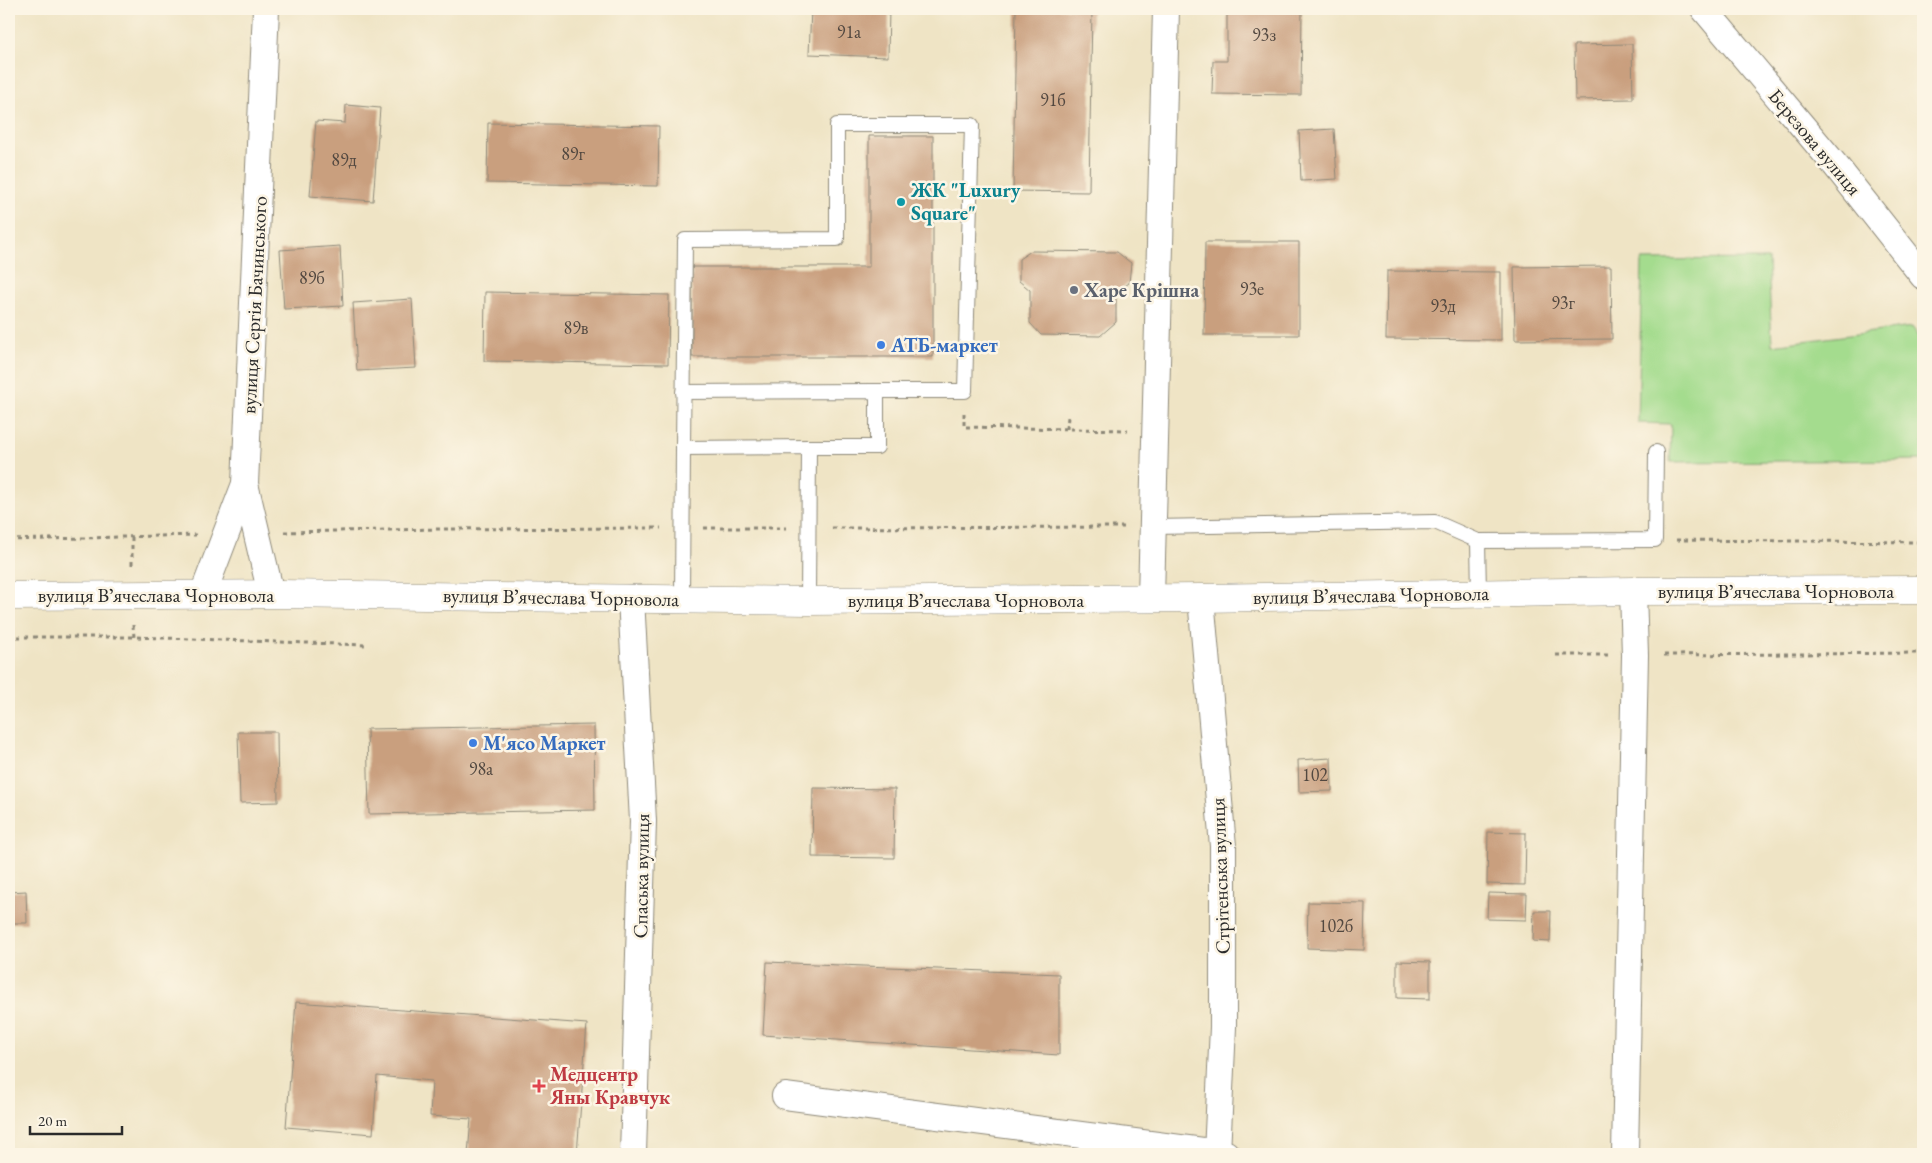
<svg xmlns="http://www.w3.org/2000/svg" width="1932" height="1163" font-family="'EB Garamond',serif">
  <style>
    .green { fill: #a4dc8e; stroke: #68845c }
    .building { fill: #c99f7e }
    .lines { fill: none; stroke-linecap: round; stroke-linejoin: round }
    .lane-casing { stroke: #8d8878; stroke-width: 16 }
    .street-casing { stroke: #8d8878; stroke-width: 28 }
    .secondary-casing { stroke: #8d8878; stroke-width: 29 }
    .path { stroke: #8d8878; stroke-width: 3; stroke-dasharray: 4 4; stroke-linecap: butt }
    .lane { stroke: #fff; stroke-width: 14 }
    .street { stroke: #fff; stroke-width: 26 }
    .secondary { stroke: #fff; stroke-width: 28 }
    .culture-dot { fill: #0f9aa8; stroke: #fcf5e5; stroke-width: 2 }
    .worship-dot { fill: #6b7280; stroke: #fcf5e5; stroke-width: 2 }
    .shop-dot { fill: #3f7fe0; stroke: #fcf5e5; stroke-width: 2 }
    .health-dot { fill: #e0444e; stroke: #fcf5e5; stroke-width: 2 }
    .labels { text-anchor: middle; stroke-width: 5; stroke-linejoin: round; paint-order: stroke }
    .number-label { font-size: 18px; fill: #524840 }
    .street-label { font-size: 20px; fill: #2b2b2b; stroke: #fcf5e5 }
    .culture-label { font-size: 20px; font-weight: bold; fill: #0d838f; stroke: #fcf5e5; text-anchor: start }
    .worship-label { font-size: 20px; font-weight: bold; fill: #5b616d; stroke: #fcf5e5; text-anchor: start }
    .shop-label { font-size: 20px; font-weight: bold; fill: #366cbe; stroke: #fcf5e5; text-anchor: start }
    .health-label { font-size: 20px; font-weight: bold; fill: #be3a42; stroke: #fcf5e5; text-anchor: start }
  </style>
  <rect width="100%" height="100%" fill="#fcf5e5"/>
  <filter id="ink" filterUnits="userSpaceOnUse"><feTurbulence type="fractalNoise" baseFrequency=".02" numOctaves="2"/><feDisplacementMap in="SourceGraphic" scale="10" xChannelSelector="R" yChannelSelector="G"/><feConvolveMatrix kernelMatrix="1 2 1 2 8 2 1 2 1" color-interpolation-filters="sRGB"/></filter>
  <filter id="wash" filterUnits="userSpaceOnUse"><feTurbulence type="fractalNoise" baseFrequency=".0096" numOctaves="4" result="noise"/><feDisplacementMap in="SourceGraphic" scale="20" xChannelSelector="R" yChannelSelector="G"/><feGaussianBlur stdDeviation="1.12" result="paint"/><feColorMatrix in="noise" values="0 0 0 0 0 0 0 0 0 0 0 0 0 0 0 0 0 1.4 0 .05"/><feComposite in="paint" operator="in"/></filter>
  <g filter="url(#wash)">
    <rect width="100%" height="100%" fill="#efe4c5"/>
    <!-- green -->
    <polygon class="green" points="1768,259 1772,345 1912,327 1923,342 1923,460 1670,462 1671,424 1638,423 1642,260"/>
    <g id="blocks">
      <!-- building -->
      <g class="building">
        <polygon points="310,9 347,9 347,10 310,11"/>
        <polygon points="811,9 889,9 888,57 809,54"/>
        <polygon points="1016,9 1092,9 1089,192 1013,191"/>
        <polygon points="1227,9 1302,9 1301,95 1212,94 1213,61 1227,61"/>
        <polygon points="1632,44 1633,99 1575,100 1574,45"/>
        <polygon points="346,105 380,108 373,201 310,196 316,121 345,123"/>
        <polygon points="488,123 659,126 658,186 487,183"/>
        <polygon points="1334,129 1337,179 1301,181 1299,131"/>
        <polygon points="869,136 933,136 933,357 692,357 692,267 869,267"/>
        <polygon points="1205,242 1299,242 1299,335 1204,335"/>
        <polygon points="340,246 343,306 284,309 280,250"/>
        <polygon points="1031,251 1117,252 1131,263 1129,283 1116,293 1116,322 1100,336 1041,335 1030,323 1030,290 1019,281 1019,259"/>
        <polygon points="1611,266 1612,339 1515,340 1514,267"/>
        <polygon points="1387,271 1501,272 1501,340 1386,339"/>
        <polygon points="485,292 669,295 668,364 484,361"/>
        <polygon points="412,299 416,368 357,371 353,303"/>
        <polygon points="594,725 595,810 369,814 367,729"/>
        <polygon points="238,732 277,732 278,802 240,803"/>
        <polygon points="1331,758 1332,791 1299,792 1298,760"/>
        <polygon points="813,788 895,789 894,858 812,857"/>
        <polygon points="1488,832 1526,833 1525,885 1487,884"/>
        <polygon points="26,891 27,923 9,923 9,892"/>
        <polygon points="1488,893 1527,894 1526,920 1487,919"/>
        <polygon points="1308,902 1365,903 1364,950 1307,948"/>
        <polygon points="1534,911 1551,911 1550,942 1533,941"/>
        <polygon points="1397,961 1430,962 1430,999 1397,998"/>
        <polygon points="767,962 1059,974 1059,1055 763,1035"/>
        <polygon points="296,1002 587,1024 577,1154 468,1154 471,1119 430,1116 432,1081 377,1076 373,1134 286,1127"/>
      </g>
    </g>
  </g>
  <g filter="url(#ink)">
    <use href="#blocks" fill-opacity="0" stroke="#8d8878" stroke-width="1"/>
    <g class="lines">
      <!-- lane casing -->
      <g class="lane-casing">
        <g id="lane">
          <polyline points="683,392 877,391 877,447 809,447"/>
          <polyline points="1154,527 1435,522 1478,541 1655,540 1656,452"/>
          <polyline points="1478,541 1479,593"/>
          <polyline points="682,599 683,448"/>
          <polyline points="808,601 809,447 683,448 685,240 837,239 837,125 972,125 965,391 877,391"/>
        </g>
      </g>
      <!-- street casing -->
      <g class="street-casing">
        <g id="street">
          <polyline points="1704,9 1836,166 1923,276"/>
          <polyline points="245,484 271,594"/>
          <polyline points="203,594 245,484 266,9"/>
          <polyline points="631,598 643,821 633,1154"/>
          <polyline points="1151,598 1166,9"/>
          <polyline points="1201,598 1223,846 1223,1027 1217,1153"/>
          <polyline points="785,1096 1226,1154"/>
          <polyline points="1625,1154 1635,655 1633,591"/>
        </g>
      </g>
      <!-- secondary casing -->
      <g class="secondary-casing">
        <polyline id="secondary" points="9,596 280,594 808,601 1201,598 1633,591 1923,590"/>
      </g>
      <!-- path -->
      <g class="path">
        <polyline points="964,413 964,427 1128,430"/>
        <polyline points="1067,429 1068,416"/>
        <polyline points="704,528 786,528"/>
        <polyline points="832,528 1126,527"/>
        <polyline points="284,532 440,529 661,528"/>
        <polyline points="132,537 132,566"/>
        <polyline points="9,540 196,535"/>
        <polyline points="1676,540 1923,542"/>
        <polyline points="133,625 134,637"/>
        <polyline points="9,637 134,637 366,645"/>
        <polyline points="1556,655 1608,655"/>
        <polyline points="1664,655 1923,653"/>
      </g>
      <!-- lane -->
      <use href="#lane" class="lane"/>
      <!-- street -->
      <use href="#street" class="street"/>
      <!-- secondary -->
      <use href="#secondary" class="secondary"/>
    </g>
  </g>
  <!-- markers -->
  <circle class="culture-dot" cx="901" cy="202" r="5"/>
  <circle class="worship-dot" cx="1074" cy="290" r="5"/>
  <g class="shop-dot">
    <circle cx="881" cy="345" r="5"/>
    <circle cx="473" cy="743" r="5"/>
  </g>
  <path class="health-dot" d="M536.5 1078.5h5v5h5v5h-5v5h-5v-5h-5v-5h5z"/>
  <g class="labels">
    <!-- number labels -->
    <g class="number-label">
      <text x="849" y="38">91а</text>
      <text x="1264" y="41">93з</text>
      <text x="1053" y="106">91б</text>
      <text x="573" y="160">89г</text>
      <text x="344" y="166">89д</text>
      <text x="312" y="284">89б</text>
      <text x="1252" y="295">93е</text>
      <text x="1563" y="309">93г</text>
      <text x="1443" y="312">93д</text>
      <text x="576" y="334">89в</text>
      <text x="481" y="775">98а</text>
      <text x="1315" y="781">102</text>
      <text x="1336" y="932">102б</text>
    </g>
    <!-- street labels -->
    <g class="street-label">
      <text transform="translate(1815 142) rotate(50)" y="7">Березова вулиця</text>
      <text transform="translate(254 305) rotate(-87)" y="7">вулиця Сергія Бачинського</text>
      <text x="1776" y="598">вулиця Вʼячеслава Чорновола</text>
      <text x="156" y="602">вулиця Вʼячеслава Чорновола</text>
      <text transform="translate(1371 595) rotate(-1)" y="7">вулиця Вʼячеслава Чорновола</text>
      <text transform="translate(561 597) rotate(1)" y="7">вулиця Вʼячеслава Чорновола</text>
      <text x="966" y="607">вулиця Вʼячеслава Чорновола</text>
      <text transform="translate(641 876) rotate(-89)" y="7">Спаська вулиця</text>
      <text transform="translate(1220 876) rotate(-92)" y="7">Стрітенська вулиця</text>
    </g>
    <!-- culture labels -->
    <g class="culture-label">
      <text x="911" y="197">ЖК "Luxury<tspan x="911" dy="23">Square"</tspan></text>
    </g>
    <!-- worship labels -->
    <g class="worship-label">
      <text x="1084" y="297">Харе Крішна</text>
    </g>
    <!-- shop labels -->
    <g class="shop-label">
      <text x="891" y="352">АТБ-маркет</text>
      <text x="483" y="750">М'ясо Маркет</text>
    </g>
    <!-- health labels -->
    <g class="health-label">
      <text x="550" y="1081">Медцентр<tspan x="550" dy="23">Яны Кравчук</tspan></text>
    </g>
  </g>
  <!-- margin -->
  <rect width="1932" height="1163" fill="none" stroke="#fcf5e5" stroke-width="30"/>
  <!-- scale -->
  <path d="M30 1126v8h92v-8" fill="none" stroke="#2b2b2b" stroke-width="2.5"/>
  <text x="38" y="1126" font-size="15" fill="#2b2b2b" stroke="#fcf5e5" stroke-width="4" paint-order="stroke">20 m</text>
</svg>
